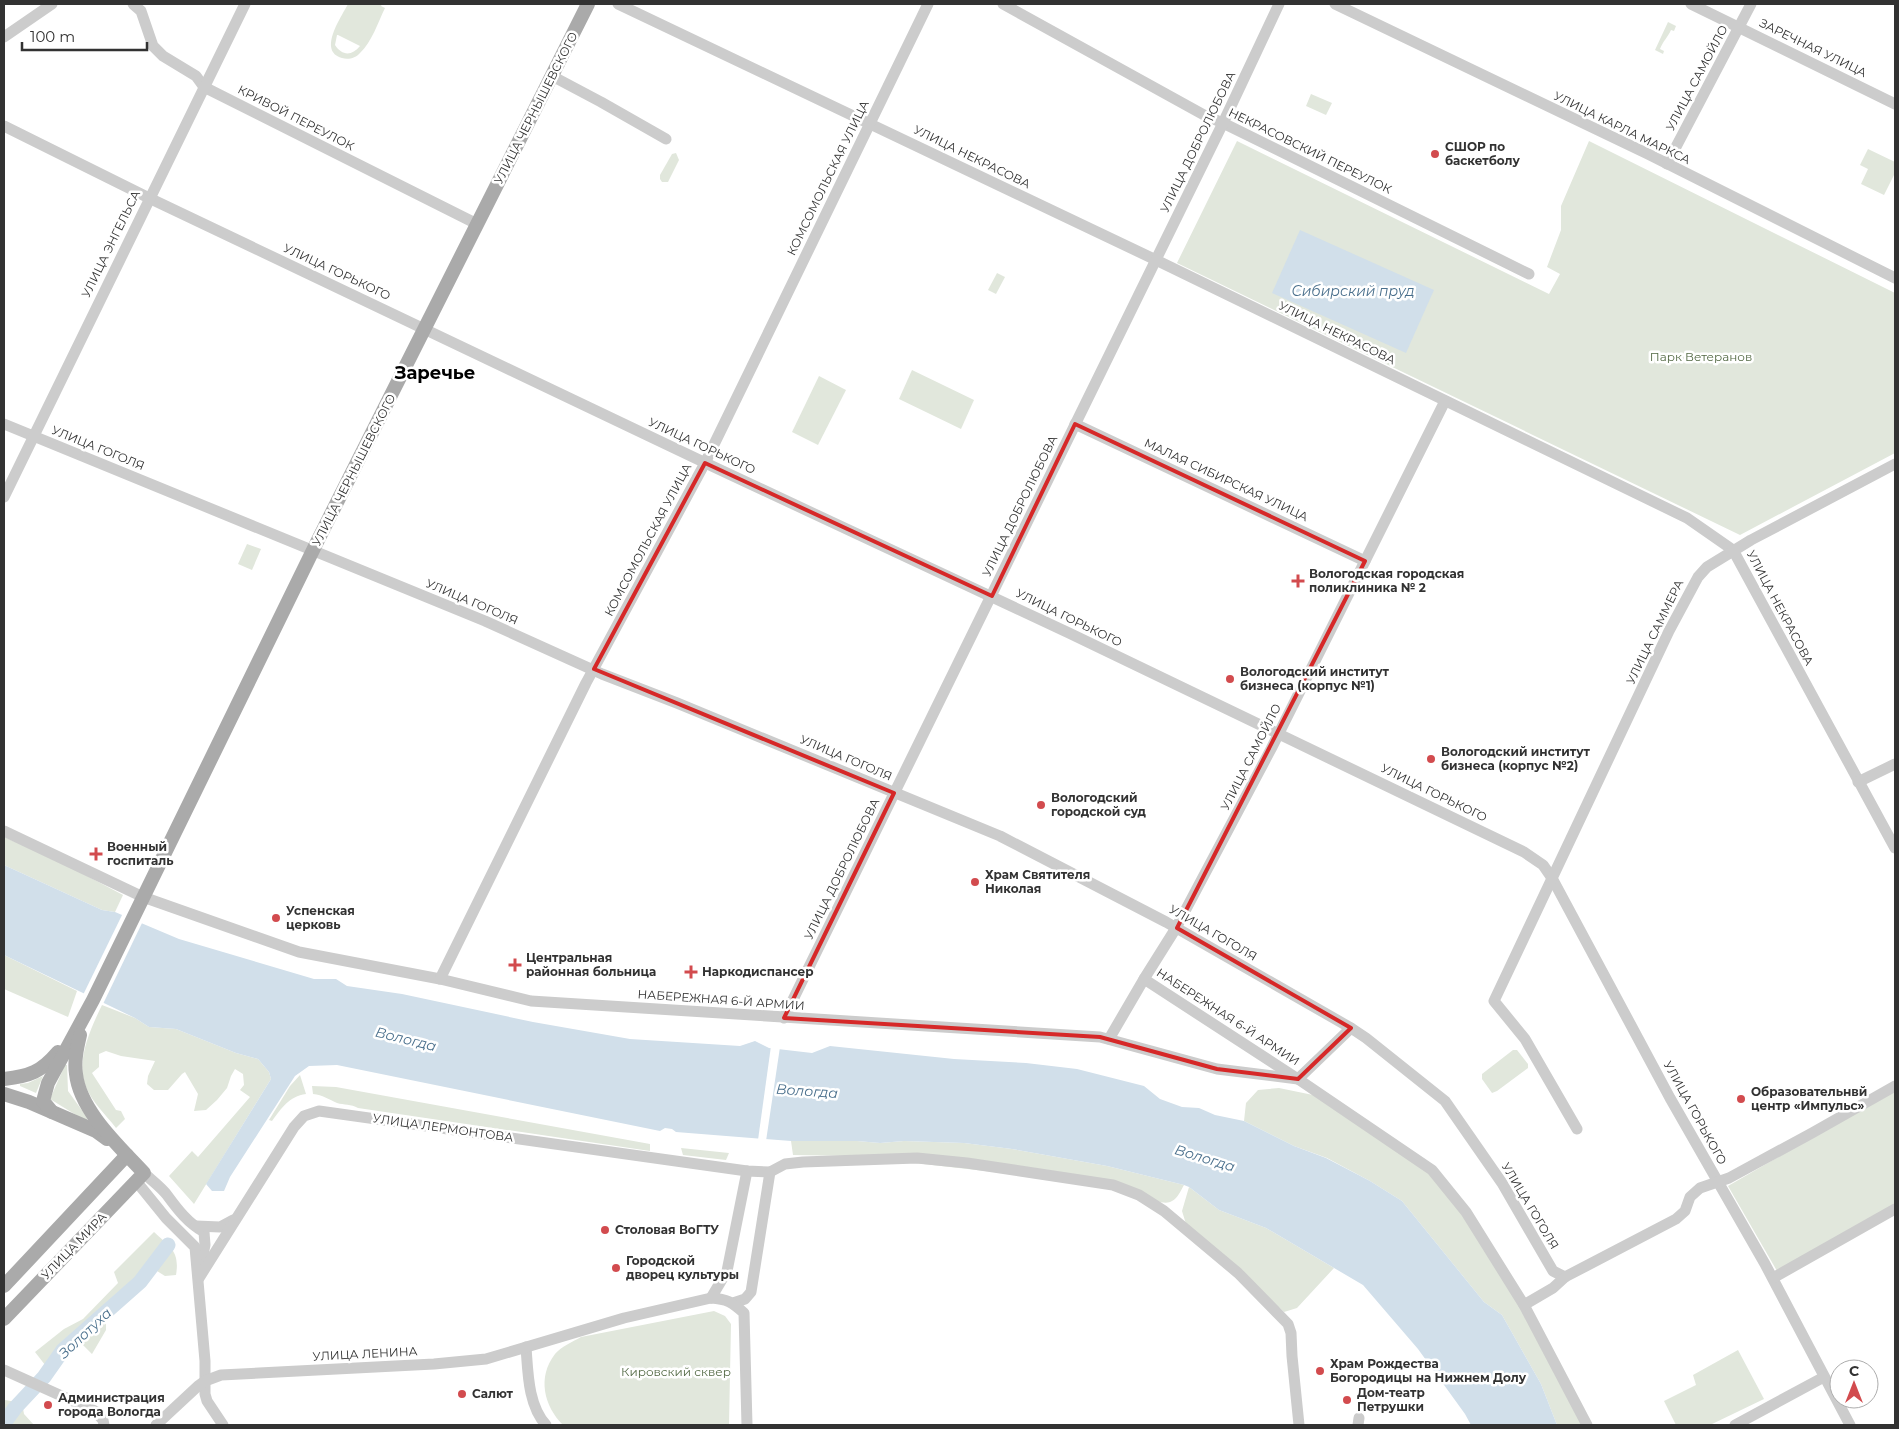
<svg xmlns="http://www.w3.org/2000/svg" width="1899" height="1429" font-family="Montserrat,sans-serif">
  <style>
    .green { fill: #e1e7dc; fill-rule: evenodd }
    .water { fill: #d1dfea }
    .pier { fill: #fff }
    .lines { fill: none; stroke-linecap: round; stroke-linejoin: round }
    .river { stroke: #d1dfea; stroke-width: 15 }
    .minor { stroke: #ccc; stroke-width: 11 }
    .major { stroke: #aaa; stroke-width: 14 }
    .marked { fill: none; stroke: #d62828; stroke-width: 4; stroke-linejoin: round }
    .poi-dot { fill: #d24b4e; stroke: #fff; stroke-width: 2 }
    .labels { text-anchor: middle; stroke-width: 5; stroke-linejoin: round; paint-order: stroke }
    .street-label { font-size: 12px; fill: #323232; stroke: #fff }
    .poi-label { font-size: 12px; font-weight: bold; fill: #323232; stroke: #fff; text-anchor: start }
    .park-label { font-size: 12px; fill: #536944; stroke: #fff }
    .water-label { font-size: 14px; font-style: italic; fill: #486e8b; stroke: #fff }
    .district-label { font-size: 18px; font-weight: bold; fill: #000; stroke: #fff }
  </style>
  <rect width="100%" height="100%" fill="#fff"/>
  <!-- green -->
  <g class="green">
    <path d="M348,4H382L381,6L385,8C378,22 372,42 360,53C356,58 348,60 342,58C317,51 342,16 348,4ZM337,35H338L360,46C352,56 342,56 335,45Z"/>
    <path d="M1668,22L1676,26L1674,31L1671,30C1668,37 1663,41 1660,49L1664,51L1663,54L1655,50Z"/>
    <polygon points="1311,94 1332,103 1326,115 1306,106"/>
    <polygon points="1237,141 1549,294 1560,274 1547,267 1561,230 1561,206 1589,141 1895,293 1895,453 1740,535 1177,263"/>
    <polygon points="1868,149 1895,162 1895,173 1884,195 1861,184 1868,169 1860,165"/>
    <polygon points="676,153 679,160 668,182 662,182 660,179 660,175 672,154"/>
    <polygon points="997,273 1005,277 996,294 988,290"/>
    <polygon points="912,370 974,400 961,429 899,399"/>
    <polygon points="819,376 846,390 818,445 792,432"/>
    <polygon points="247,544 261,549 252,570 238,564"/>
    <polygon points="4,837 57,860 123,895 115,912 102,910 4,865"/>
    <polygon points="4,955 77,991 68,1017 4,989"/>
    <path d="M102,1005L135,1018L149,1027L176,1029L236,1053L258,1059L269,1072L271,1079L194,1204L169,1176L192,1151L198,1157L250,1097L240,1090L244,1085L243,1074L235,1069L231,1076L227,1088L217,1100L206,1110L194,1111L198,1094L185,1072L182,1074L168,1090H154L147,1084L148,1076L155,1061L121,1056L106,1051L99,1054V1067L92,1073L116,1110L121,1111L125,1119L116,1128C106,1115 92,1102 86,1087C75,1061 91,1028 102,1005Z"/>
    <polygon points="1513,1050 1517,1050 1528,1064 1528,1068 1497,1091 1492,1093 1482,1079 1482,1074"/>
    <polygon points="65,1065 67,1065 68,1091 86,1116 89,1123 50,1099"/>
    <path d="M300,1075L306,1094C289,1096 281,1109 272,1121L269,1120L290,1086Z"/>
    <polygon points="43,1076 36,1093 20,1086 20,1084 28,1083"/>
    <path d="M312,1086L336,1087L650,1144V1151L358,1108C351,1104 344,1105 337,1103C328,1099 323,1095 313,1094Z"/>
    <polygon points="1279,1088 1313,1095 1429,1173 1463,1215 1522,1306 1583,1425 1557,1425 1541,1384 1502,1315 1484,1302 1402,1201 1370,1181 1327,1158 1294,1146 1244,1121 1246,1103 1258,1090"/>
    <polygon points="1895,1090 1895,1205 1777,1271 1728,1186"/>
    <path d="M791,1141H857L880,1143L904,1141L964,1143L1012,1149L1107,1166L1184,1185C1181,1190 1178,1198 1172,1201C1162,1208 1136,1191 1127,1187L853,1156L793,1155Z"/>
    <polygon points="681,1148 729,1153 726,1160 683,1155"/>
    <polygon points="1189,1187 1219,1210 1266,1228 1334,1268 1297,1308 1284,1312 1186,1224 1182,1211"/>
    <path d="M154,1232C170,1247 180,1251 176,1275L165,1276L157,1271L106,1320V1330L92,1354L79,1341L63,1349L49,1370L35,1352L64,1329L83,1319L118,1283L114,1272Z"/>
    <path d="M714,1311L725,1316L731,1324L729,1425H563C544,1406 537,1377 555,1354C561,1347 572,1342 581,1337Z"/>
    <polygon points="1738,1350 1764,1399 1710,1425 1676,1425 1664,1401 1696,1385 1693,1375"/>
    <polygon points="5,1400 22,1403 24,1414 34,1425 4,1425"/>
  </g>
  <!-- water -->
  <g class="water">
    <polygon points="1300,230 1434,290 1406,353 1272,293"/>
    <polygon points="4,865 102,910 115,912 179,939 314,979 336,979 347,986 402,994 533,1022 630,1039 740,1046 755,1041 769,1048 812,1053 830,1046 954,1059 1026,1063 1077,1069 1144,1086 1160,1099 1182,1107 1199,1108 1215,1115 1244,1121 1294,1146 1326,1158 1370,1181 1402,1201 1484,1302 1502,1315 1541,1384 1557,1425 1471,1425 1465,1414 1418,1349 1363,1285 1266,1228 1219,1210 1189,1187 1184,1185 1107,1166 1012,1149 964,1143 904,1141 880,1143 857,1141 791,1141 676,1132 672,1129 665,1128 660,1131 337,1065 309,1066 295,1076 230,1177 224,1191 212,1191 206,1184 271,1079 269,1072 258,1059 236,1053 176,1029 149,1027 135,1018 4,955"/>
  </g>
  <!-- pier -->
  <g class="pier">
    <polygon points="123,913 143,921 103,1004 83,995"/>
    <polygon points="771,1046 780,1047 766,1141 758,1140"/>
  </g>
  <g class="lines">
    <!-- river -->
    <polyline class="river" points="4,1423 15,1408 44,1377 63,1350 140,1282 168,1245"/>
    <!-- minor -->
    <g class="minor">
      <polyline points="133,4 141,11 153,46 163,56 196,76 204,87 477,224"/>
      <polyline points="618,4 1156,260 1687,518 1733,550 1895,848"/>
      <polyline points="1003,4 1204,115 1223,123 1529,274"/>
      <polyline points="1335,4 1648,154 1895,278"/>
      <polyline points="1691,4 1895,104"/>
      <polyline points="4,37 52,4"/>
      <polyline points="552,76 601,102 666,139"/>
      <polyline points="4,126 149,198 714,467 1069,633 1524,852 1543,865 1552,878 1670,1098 1765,1264 1850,1425"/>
      <polyline points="1667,164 1751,4"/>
      <polyline points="4,424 485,621 602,674 677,703 1000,836 1166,922 1351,1028 1366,1038 1445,1101 1502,1183 1553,1271 1565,1277"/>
      <polyline points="1075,424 1365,561"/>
      <polyline points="4,497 245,4"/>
      <polyline points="1858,782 1895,764"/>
      <polyline points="4,831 143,897 299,952 440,979 531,1001 1100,1037 1217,1069 1298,1079 1351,1028"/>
      <polyline points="440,979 586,683 705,463 928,4"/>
      <polyline points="1144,979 1298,1079 1432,1170 1466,1212 1524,1305 1587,1425"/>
      <polyline points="784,1018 1223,123 1279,4"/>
      <polyline points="1109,1039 1144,979 1176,928 1271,749 1445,401"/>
      <polyline points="1577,1129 1525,1039 1494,1001 1669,631 1698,577 1707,567 1751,540 1895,464"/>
      <path d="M144,1173C151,1180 161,1187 167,1195C178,1210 188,1223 204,1232L205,1245L201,1265"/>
      <polyline points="136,1181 166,1218 195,1247 205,1361 205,1394 207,1401 223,1425"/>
      <polyline points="196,1226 220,1227 233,1220"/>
      <polyline points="199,1278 294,1127 304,1116 319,1111 747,1171 770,1172 785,1164 803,1162 917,1158 967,1163 1113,1185 1139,1195 1164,1211 1238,1273 1288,1324 1291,1333 1292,1356 1299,1425"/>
      <polyline points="1773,1278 1895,1209"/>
      <polyline points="711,1298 727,1271 747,1171"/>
      <polyline points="733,1303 745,1299 751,1292 770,1172"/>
      <polyline points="1524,1305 1553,1288 1565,1277 1676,1219 1685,1211 1690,1197 1700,1188 1729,1178 1812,1133 1895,1086"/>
      <path d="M526,1347C528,1373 528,1405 546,1425"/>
      <polyline points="4,1370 95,1411 103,1420 104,1425"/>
      <path d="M156,1425L198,1386L205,1381L221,1375L434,1364L486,1359L624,1318L711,1298C727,1299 732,1302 744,1313L747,1425"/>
      <polyline points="1358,1425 1359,1418"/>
      <polyline points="1735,1425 1824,1377"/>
    </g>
    <!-- major -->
    <g class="major">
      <path d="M4,1079C30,1076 41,1072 58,1052"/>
      <polyline points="4,1094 29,1102 96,1131 107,1139"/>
      <polyline points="52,1112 43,1101 48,1083 93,1000 318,540 588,4"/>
      <polyline points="4,1286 127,1155"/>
      <path d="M4,1319L144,1173C120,1147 80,1111 76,1074C74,1061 77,1048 80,1035"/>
    </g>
  </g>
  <!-- marked area -->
  <path class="marked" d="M1075,424L1365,561L1177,928L1351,1028L1298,1079L1217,1069L1100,1037L784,1018L894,793L594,669L705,463L992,596Z"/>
  <!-- markers -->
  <g class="poi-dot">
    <circle cx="1435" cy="154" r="5"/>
    <path d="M1295.5 573.5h5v5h5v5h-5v5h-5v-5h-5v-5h5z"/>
    <circle cx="1230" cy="679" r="5"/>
    <circle cx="1431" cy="759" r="5"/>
    <circle cx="1041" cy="805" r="5"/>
    <path d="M93.5 846.5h5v5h5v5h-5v5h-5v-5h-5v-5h5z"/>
    <circle cx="975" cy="882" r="5"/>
    <circle cx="276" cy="918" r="5"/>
    <path d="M512.5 957.5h5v5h5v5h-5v5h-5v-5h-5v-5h5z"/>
    <path d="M688.5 964.5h5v5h5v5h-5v5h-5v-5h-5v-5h5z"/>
    <circle cx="1741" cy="1099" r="5"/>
    <circle cx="605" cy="1230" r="5"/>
    <circle cx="616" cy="1268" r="5"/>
    <circle cx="1320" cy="1371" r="5"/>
    <circle cx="462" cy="1394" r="5"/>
    <circle cx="1347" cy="1400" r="5"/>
    <circle cx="48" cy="1405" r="5"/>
  </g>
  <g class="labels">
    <!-- street labels -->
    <g class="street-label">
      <text transform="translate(1813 48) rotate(26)" y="4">ЗАРЕЧНАЯ УЛИЦА</text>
      <text transform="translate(1697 78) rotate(-62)" y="4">УЛИЦА САМОЙЛО</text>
      <text transform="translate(536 108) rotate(-63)" y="4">УЛИЦА ЧЕРНЫШЕВСКОГО</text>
      <text transform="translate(296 118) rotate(27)" y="4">КРИВОЙ ПЕРЕУЛОК</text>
      <text transform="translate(1622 128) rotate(26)" y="4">УЛИЦА КАРЛА МАРКСА</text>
      <text transform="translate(1198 142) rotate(-64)" y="4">УЛИЦА ДОБРОЛЮБОВА</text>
      <text transform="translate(1310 151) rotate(26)" y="4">НЕКРАСОВСКИЙ ПЕРЕУЛОК</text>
      <text transform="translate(972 157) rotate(26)" y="4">УЛИЦА НЕКРАСОВА</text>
      <text transform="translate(828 178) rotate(-64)" y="4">КОМСОМОЛЬСКАЯ УЛИЦА</text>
      <text transform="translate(111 244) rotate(-64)" y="4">УЛИЦА ЭНГЕЛЬСА</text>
      <text transform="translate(337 272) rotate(25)" y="4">УЛИЦА ГОРЬКОГО</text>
      <text transform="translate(1337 333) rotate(26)" y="4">УЛИЦА НЕКРАСОВА</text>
      <text transform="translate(702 446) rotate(25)" y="4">УЛИЦА ГОРЬКОГО</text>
      <text transform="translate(98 448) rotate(22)" y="4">УЛИЦА ГОГОЛЯ</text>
      <text transform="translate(354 470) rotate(-63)" y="4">УЛИЦА ЧЕРНЫШЕВСКОГО</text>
      <text transform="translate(1226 480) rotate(25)" y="4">МАЛАЯ СИБИРСКАЯ УЛИЦА</text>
      <text transform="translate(1020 506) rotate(-64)" y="4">УЛИЦА ДОБРОЛЮБОВА</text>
      <text transform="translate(648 540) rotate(-62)" y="4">КОМСОМОЛЬСКАЯ УЛИЦА</text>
      <text transform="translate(472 602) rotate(23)" y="4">УЛИЦА ГОГОЛЯ</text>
      <text transform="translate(1780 608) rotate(62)" y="4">УЛИЦА НЕКРАСОВА</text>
      <text transform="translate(1069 618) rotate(26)" y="4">УЛИЦА ГОРЬКОГО</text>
      <text transform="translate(1655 632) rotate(-64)" y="4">УЛИЦА САММЕРА</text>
      <text transform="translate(1251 757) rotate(-63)" y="4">УЛИЦА САМОЙЛО</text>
      <text transform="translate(846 758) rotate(23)" y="4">УЛИЦА ГОГОЛЯ</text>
      <text transform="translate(1434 793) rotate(26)" y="4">УЛИЦА ГОРЬКОГО</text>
      <text transform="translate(842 869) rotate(-64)" y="4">УЛИЦА ДОБРОЛЮБОВА</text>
      <text transform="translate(1213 933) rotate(30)" y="4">УЛИЦА ГОГОЛЯ</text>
      <text transform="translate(721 1000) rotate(4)" y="4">НАБЕРЕЖНАЯ 6-Й АРМИИ</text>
      <text transform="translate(1228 1017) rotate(33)" y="4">НАБЕРЕЖНАЯ 6-Й АРМИИ</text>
      <text transform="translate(1695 1113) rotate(61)" y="4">УЛИЦА ГОРЬКОГО</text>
      <text transform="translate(443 1128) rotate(8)" y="4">УЛИЦА ЛЕРМОНТОВА</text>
      <text transform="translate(1530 1206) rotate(59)" y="4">УЛИЦА ГОГОЛЯ</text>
      <text transform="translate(74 1246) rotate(-46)" y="4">УЛИЦА МИРА</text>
      <text transform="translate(365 1354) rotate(-3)" y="4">УЛИЦА ЛЕНИНА</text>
    </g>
    <!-- poi labels -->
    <g class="poi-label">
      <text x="1445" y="151">СШОР по<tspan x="1445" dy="14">баскетболу</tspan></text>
      <text x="1309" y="578">Вологодская городская<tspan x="1309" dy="14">поликлиника № 2</tspan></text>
      <text x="1240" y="676">Вологодский институт<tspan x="1240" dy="14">бизнеса (корпус №1)</tspan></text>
      <text x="1441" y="756">Вологодский институт<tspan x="1441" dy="14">бизнеса (корпус №2)</tspan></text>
      <text x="1051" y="802">Вологодский<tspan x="1051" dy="14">городской суд</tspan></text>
      <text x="107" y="851">Военный<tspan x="107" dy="14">госпиталь</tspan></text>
      <text x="985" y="879">Храм Святителя<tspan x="985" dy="14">Николая</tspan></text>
      <text x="286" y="915">Успенская<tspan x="286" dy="14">церковь</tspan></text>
      <text x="526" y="962">Центральная<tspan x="526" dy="14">районная больница</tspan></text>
      <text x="702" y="976">Наркодиспансер</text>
      <text x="1751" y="1096">Образовательнвй<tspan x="1751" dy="14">центр «Импульс»</tspan></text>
      <text x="615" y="1234">Столовая ВоГТУ</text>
      <text x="626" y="1265">Городской<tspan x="626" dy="14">дворец культуры</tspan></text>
      <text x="1330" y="1368">Храм Рождества<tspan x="1330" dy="14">Богородицы на Нижнем Долу</tspan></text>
      <text x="1357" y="1397">Дом-театр<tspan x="1357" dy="14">Петрушки</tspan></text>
      <text x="472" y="1398">Салют</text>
      <text x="58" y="1402">Администрация<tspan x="58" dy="14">города Вологда</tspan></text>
    </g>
    <!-- park labels -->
    <g class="park-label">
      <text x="1701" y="361">Парк Ветеранов</text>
      <text x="676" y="1376">Кировский сквер</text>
    </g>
    <!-- water labels -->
    <g class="water-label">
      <text x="1353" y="296">Сибирский пруд</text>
      <text transform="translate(406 1039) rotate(14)" y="5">Вологда</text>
      <text transform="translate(807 1091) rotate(4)" y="5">Вологда</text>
      <text transform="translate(1205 1158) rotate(17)" y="5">Вологда</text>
      <text transform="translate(85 1333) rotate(-43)" y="5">Золотуха</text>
    </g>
    <!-- district labels -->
    <g class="district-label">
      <text x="435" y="379">Заречье</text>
    </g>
  </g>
  <!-- border -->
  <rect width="1899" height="1429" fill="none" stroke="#323232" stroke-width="10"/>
  <!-- north arrow -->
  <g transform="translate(1854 1384)"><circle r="24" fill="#ffffff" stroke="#adadad"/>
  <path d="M0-4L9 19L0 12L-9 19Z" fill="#d24b4e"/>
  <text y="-8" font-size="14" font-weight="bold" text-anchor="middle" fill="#323232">С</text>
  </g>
  <!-- scale -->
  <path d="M22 42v8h125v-8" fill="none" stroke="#323232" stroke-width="2.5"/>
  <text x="30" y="42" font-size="15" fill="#323232" stroke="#ffffff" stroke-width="4" paint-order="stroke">100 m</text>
</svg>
